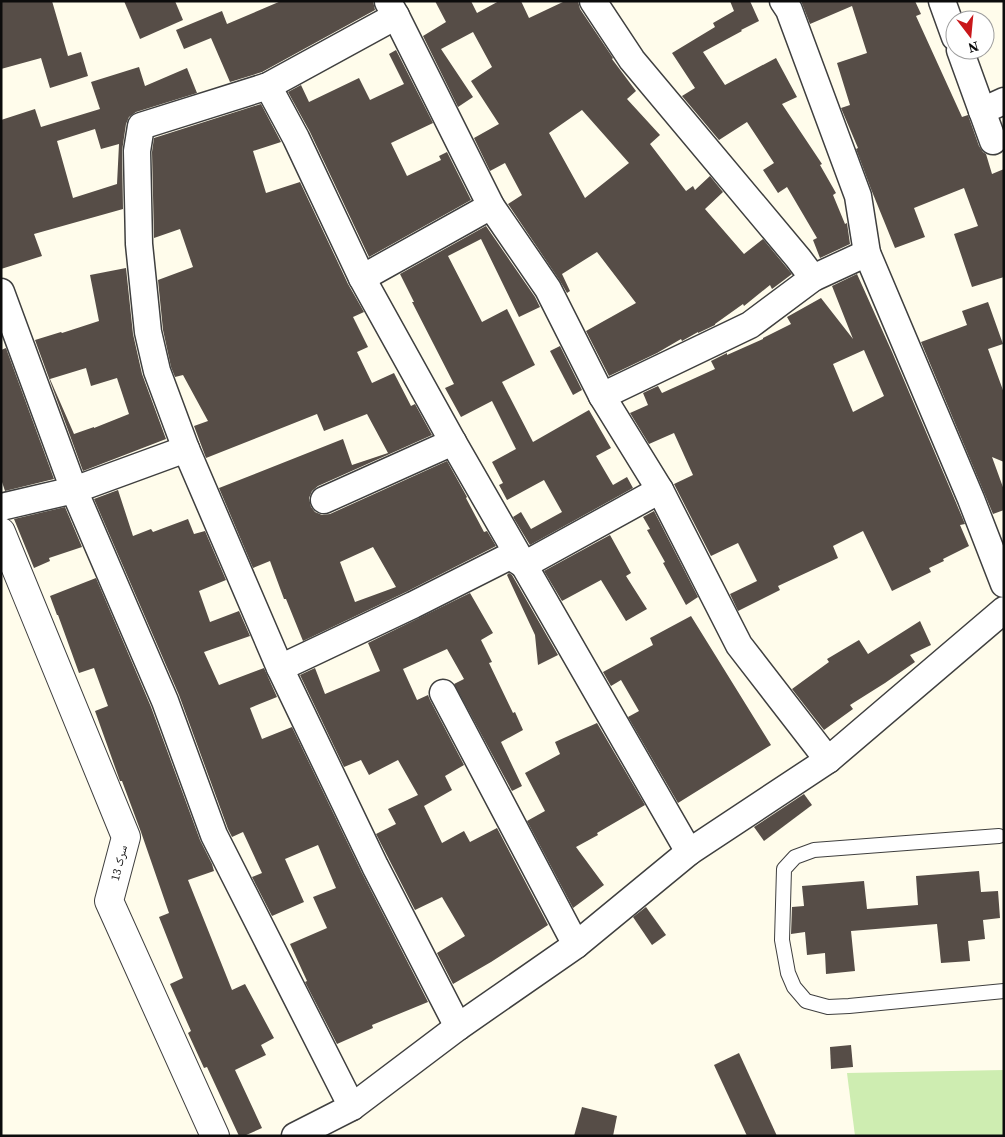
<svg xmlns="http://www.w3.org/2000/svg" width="1005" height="1137" font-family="'Source Serif 4','Noto Naskh Arabic',serif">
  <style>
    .green { fill: #ceedb1 }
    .building { fill: #564d47; fill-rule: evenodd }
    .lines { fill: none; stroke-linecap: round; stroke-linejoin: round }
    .service-casing { stroke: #3f3f3f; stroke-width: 16 }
    .minor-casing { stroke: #3f3f3f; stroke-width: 29 }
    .tertiary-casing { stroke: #3f3f3f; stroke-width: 30 }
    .service { stroke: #fff; stroke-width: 14 }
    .minor { stroke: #fff; stroke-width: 26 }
    .tertiary { stroke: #fff; stroke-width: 28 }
    .labels { text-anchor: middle; stroke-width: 5; stroke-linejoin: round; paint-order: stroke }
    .street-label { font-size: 12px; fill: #0c0c0c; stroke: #fff }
  </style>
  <rect width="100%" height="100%" fill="#fffceb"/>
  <!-- green -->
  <polygon class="green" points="1004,1070 1004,1136 855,1136 847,1073"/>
  <!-- building -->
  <g class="building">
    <polygon points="1,1 52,1 68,56 81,52 88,76 50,88 41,58 1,69"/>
    <polygon points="124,1 175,1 183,20 140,39"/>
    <polygon points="281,1 373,1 375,10 262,72 230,82 211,38 184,49 176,30 222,11 227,24"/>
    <path d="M435,1H471L477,13L499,1H521L529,18L565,1H578L580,9L613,58L612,59L636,91L627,99L660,135L650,144L686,191L693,186L695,190L710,176L723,192L705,209L744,254L763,239L792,274L772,289L770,285L744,306L743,304L715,324V325L698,333V332L682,341L681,339L657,353L609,376L586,331L636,303L597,252L562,274L570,291L567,293L560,281L508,204L522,195L505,163L490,171L474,138L499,124L471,81L492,67L473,32L441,49L473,97L458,107L423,36L446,22ZM582,110L629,163L585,198L549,133Z"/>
    <polygon points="730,1 750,1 759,21 741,30 742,31 703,52 725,85 776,58 797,97 782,104 822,164 820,165 836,193 833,195 845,224 847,223 850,244 820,258 813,240 817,238 787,187 778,193 763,170 774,163 747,122 719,140 682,96 695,88 672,53 715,27 713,23 734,11"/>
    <polygon points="801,1 915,1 921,14 916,16 962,117 968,115 979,146 983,152 986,154 992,174 1004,169 1004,277 972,287 954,234 978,226 964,188 914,208 925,237 895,248 871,189 856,149 858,148 841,108 850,105 837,63 867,53 852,6 810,24"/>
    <polygon points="396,50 433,123 391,143 407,176 441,160 439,156 447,152 471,200 369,257 310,132 288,92 301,85 309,102 359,78 370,100 404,84 389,54"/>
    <path d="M139,67L145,86L187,68L197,93L136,112L129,117L126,124L122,151L123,209L34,234L42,256L1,269V120L35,109L41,127L100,109L91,82ZM95,129L101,149L119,144L117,184L73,198L57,141Z"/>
    <path d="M261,104L281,142L253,151L266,193L300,182L348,284L364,312L353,317L368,347L357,352L372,383L394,373L411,406L415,404L432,435L318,486L312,491L309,498L311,507L315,512L322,515L330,514L447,461L467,497L466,498L484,532L487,531L496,546L406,592L303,641L286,599H284L270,561L253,568L219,488L343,439L352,465L388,453L367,414L324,431L317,414L206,458L194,426L208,421L183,375L175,377L171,367L163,330L158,280L193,267L180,229L154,238L152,152L154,138ZM373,547L396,587L355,602L340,562Z"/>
    <polygon points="486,226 535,297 540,307 519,317 481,239 448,256 482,322 507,309 535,365 502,382 533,442 589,410 611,448 596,456 613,485 627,477 633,488 530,545 513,517 521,512 531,529 562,512 544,480 507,500 499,485 503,483 492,462 516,449 492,401 461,417 445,388 454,384 412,302 414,302 400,274"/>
    <path d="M126,268L133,334L142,374L166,439L83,471L35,340L61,332L62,333L99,321L90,275ZM86,368L91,386L117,378L129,414L94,428V427L74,434L50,379Z"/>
    <path d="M857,274L892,352L957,505L965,524L960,525L969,546L943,559L944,561L929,568L931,572L892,591L863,531L833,546L838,558L778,586L780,590L738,611L730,594L757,581L738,543L711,556L674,484L693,475L674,433L649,444L630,413L648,405L643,393L658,386L662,393L715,369L711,361L727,353V355L763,339V338L791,324L787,317L821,298L853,339L832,286ZM864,350L884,396L853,412L833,364Z"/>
    <polygon points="988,302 1003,344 988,349 1004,393 1004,462 992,457 1004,490 1004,510 993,514 921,342 967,325 962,311"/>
    <polygon points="560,346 582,390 573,395 550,351"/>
    <polygon points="6,348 54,479 5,491 1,479 1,350"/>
    <polygon points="118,490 133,536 151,529 153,532 188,519 194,534 205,531 226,580 199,591 210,622 239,611 250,636 204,652 219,685 264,668 277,697 250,708 262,739 292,727 362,873 428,1002 372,1025 373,1028 337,1044 305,982 307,981 290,944 327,928 313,897 336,888 318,845 285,859 304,902 272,916 252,877 262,873 243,832 232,837 228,829 179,695 94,499"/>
    <polygon points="65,507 82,547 49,558 50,561 34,568 14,519"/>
    <polygon points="654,511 698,597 686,605 663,563 665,562 647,530 650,529 643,517"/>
    <polygon points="610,535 631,573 626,576 647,609 626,621 601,580 562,601 544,571"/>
    <polygon points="509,573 512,575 558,655 538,665 535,635 507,575"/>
    <polygon points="96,578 151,707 200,840 212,864 214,871 188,880 232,990 245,984 274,1038 261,1045 266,1055 235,1070 262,1128 244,1136 239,1136 207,1067 204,1068 188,1033 191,1031 170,984 183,978 159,917 169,913 141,832 122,781 120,781 95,711 108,706 94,668 79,673 58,615 57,615 50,596"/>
    <polygon points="470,593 493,633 481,640 492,662 489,663 513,713 515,712 523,730 501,742 522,786 512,791 454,684 464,679 447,649 403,669 417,700 428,695 430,700 464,765 445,776 452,790 424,806 442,843 464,831 470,842 497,828 548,925 491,962 453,984 437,953 465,936 442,897 415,910 376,834 396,824 388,809 418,795 398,760 369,775 361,760 344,767 300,675 315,668 325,694 380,671 368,643"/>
    <polygon points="691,616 771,745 678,803 628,717 639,711 621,680 611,686 603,672 653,645 650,638"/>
    <polygon points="920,621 931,645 910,655 915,662 885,683 850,705 853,709 824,730 792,689 829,662 827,659 859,640 868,654"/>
    <polygon points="597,723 645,805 597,833 598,835 576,847 604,885 573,908 527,821 545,811 525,773 560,754 555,742"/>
    <polygon points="804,794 812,805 764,841 754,827"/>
    <polygon points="979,871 981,892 998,891 1000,918 983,920 985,939 968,941 970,961 941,963 937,924 851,931 855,971 826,974 825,953 807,955 805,932 791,934 792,907 804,906 802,886 864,881 867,909 918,905 916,876"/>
    <polygon points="646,907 666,935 652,945 633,917"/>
    <polygon points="851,1045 853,1067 831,1069 830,1047"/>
    <polygon points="739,1053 777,1136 747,1136 714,1065"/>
    <polygon points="582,1107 617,1116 613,1136 574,1136"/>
  </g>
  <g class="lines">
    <!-- service casing -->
    <g class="service-casing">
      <polyline id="service" points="999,836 814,850 795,857 784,869 782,940 788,973 794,987 806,1001 828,1007 849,1006 1004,991"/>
    </g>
    <!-- minor casing -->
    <g class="minor-casing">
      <g id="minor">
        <polyline points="593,1 632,60 798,258 813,278"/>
        <polyline points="783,1 789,10 858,196 867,253 971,499 1004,584"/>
        <polyline points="942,1 955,37"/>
        <polyline points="388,2 396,16 491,206 548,289 602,396 660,490 739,645 828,760"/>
        <polyline points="396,16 268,86 141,126 137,151 139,244 148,332 157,371 186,449 280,668 375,866 458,1027"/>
        <polyline points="960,50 993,141"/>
        <polyline points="268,86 296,138 362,278 453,442 689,852"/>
        <polyline points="982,111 1004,101"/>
        <polyline points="362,278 491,206"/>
        <polyline points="1,292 74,490 165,701 214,835 352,1107"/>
        <polyline points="602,396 750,325 813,278 867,253"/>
        <polyline points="324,500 453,442"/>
        <polyline points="1,507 74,490 186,449"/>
        <polyline points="280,668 413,605 510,556 524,565 660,490"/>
        <polyline points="443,693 576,945"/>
        <polyline points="295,1136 352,1107 458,1027 576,945 689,852 828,760 1004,610"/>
      </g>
    </g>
    <!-- tertiary casing -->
    <g class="tertiary-casing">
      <polyline id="tertiary" points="1,532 126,837 109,901 215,1136"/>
    </g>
    <!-- service -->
    <use href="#service" class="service"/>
    <!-- minor -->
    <use href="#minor" class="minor"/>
    <!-- tertiary -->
    <use href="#tertiary" class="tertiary"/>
  </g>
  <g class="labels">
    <!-- street labels -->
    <g class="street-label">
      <text transform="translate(119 863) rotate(-76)" y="4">سرک 13</text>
    </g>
  </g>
  <!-- border -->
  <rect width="1005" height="1137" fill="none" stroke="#0c0c0c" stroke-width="5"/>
  <!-- north arrow -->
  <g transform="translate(970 35) rotate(164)"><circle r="24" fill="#ffffff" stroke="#9e9e9e"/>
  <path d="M0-4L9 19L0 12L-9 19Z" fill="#c9171a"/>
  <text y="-8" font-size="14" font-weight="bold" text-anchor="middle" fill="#0c0c0c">N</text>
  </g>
</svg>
